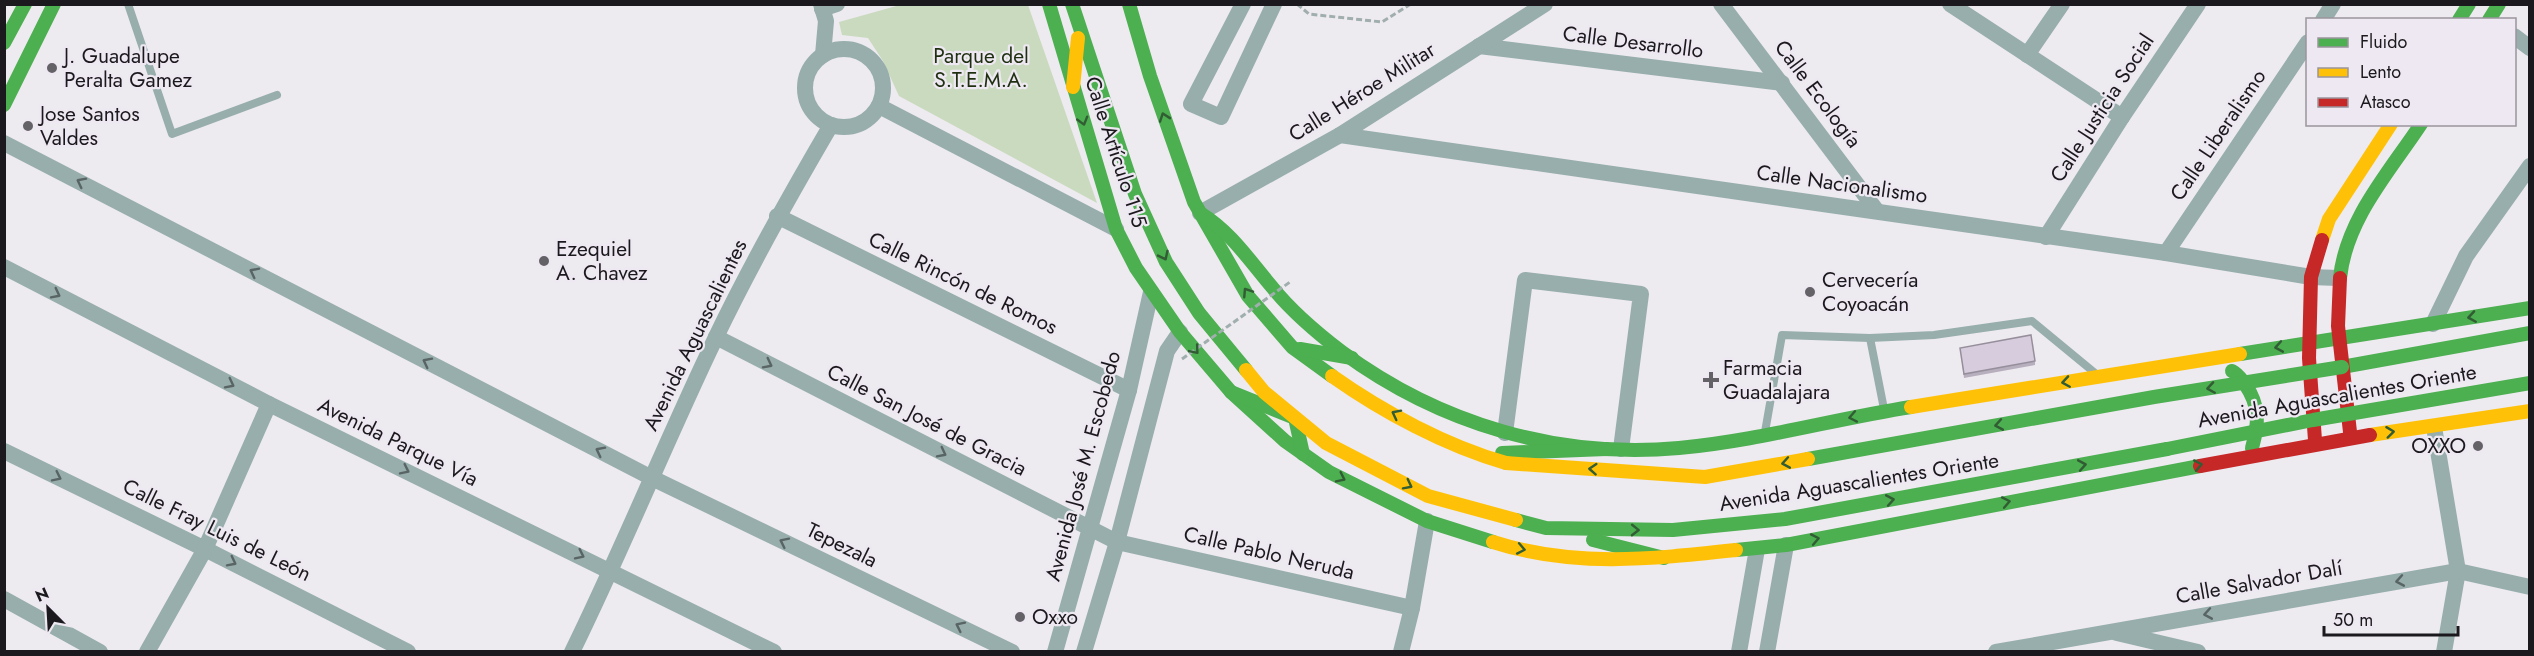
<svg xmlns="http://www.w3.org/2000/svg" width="2534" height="656" font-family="Jost,sans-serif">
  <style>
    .green { fill: #cadabe }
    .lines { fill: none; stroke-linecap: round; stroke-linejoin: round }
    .path { stroke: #a0aeae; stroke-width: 3; stroke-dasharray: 6 3; stroke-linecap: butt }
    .lane { stroke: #97aeac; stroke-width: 8 }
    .street { stroke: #97aeac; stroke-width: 16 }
    .fast { stroke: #4caf50; stroke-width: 14 }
    .slow { stroke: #ffc107; stroke-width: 14 }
    .jam { stroke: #c62828; stroke-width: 14 }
    .path-bridge { stroke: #a0aeae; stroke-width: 3; stroke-dasharray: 6 3; stroke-linecap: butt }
    .fast-bridge { stroke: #4caf50; stroke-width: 14 }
    .slow-bridge { stroke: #ffc107; stroke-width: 14 }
    .wall { fill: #b8afbe }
    .building { fill: #d6ccdd; stroke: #968f9b; stroke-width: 1.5 }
    .oneway { stroke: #315c34 }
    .oneway2 { stroke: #596464 }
    .poi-dot { fill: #646267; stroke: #eee8f2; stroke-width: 2 }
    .labels { text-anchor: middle; stroke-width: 4.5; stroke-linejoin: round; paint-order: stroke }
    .street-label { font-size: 21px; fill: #1b191d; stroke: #eee8f2 }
    .poi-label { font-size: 21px; fill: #1b191d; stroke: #eee8f2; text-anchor: start }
    .park-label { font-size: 21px; fill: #1e2f0f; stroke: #eee8f2 }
  </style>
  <rect width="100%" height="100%" fill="#edeaf0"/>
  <!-- green -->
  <polygon class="green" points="900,5 1028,5 1097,203 899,96 883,61 868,38 842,35 839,22"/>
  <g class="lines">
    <!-- path -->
    <polyline class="path" points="1297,4 1309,14 1382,22 1411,4"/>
    <!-- lane -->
    <g class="lane">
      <polyline points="128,4 172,134 277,95"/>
      <polyline points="1870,338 1884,409"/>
      <polyline points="1765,432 1782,335 1870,338 1934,335 2032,321 2095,373"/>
    </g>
    <!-- street -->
    <g class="street">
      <polyline points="821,4 826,21 823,55"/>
      <polyline points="1243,4 1191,104 1221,117 1274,4"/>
      <polyline points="1721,4 1877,211"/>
      <polyline points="1950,4 2122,117"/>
      <polyline points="822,9 837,4"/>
      <polyline points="2323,20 2333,4"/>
      <polyline points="2514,36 2530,48"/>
      <polyline points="1479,46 1782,83"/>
      <circle cx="844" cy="88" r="39"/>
      <polyline points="2027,55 2062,4"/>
      <polyline points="879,106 1116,229"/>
      <polyline points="1340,135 2166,253 2311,277 2338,278"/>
      <polyline points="4,143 652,478 1012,652"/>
      <polyline points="1200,213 1340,135 1545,4"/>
      <polyline points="777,216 1129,390"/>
      <polyline points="2046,237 2122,117 2198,4"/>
      <polyline points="2166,253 2308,42"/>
      <polyline points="4,267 269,404 774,652"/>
      <polyline points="2433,324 2466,256 2530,166"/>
      <polyline points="716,337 1117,542 1412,608"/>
      <polyline points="2434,427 2458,571 2444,652"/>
      <polyline points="1505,433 1525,280 1641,294 1621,449"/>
      <polyline points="4,451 205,549 408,652"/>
      <polyline points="4,599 100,652"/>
      <polyline points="2117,633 2198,652"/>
      <polyline points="147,652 205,549 269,404"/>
      <path d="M572,652C623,548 666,441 716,337C751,264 790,195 831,125"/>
      <polyline points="1055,652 1129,390 1151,292"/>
      <polyline points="1084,652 1117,542 1167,351 1180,332"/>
      <polyline points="1401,652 1412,608 1427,521"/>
      <polyline points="1739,652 1757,549"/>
      <polyline points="1767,652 1786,545"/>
      <polyline points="1996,652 2458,571 2530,587"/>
    </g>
    <!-- fast -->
    <g class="fast">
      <polyline points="1049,4 1116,229 1136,268 1180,332 1231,392 1285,441 1329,472 1427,521 1493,542"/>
      <polyline points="1072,4 1135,194 1166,262 1199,313 1246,370"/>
      <polyline points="1129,4 1150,76 1194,202 1248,296 1292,347 1332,376"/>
      <polyline points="2459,20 2469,4"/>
      <polyline points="2489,20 2499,4"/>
      <polyline points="4,43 25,4"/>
      <polyline points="4,105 54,4"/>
      <path d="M1200,213C1231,232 1249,260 1272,287C1292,312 1317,333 1342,352C1440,424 1558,459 1679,448C1757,441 1834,419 1911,407"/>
      <path d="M2340,278C2346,219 2390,171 2421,124"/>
      <polyline points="1300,349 1352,358"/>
      <polyline points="2240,354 2530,308"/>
      <polyline points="2342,367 2530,333"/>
      <path d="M2232,371C2238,374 2241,379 2245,384C2260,406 2259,423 2252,448"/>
      <polyline points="1231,392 1295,418 1303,454"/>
      <polyline points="1502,453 1606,449"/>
      <polyline points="1516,520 1546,528 1673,530 1785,519 2167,449"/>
      <polyline points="1593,540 1664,558"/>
      <polyline points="1736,550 1786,545 2200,466"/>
    </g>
    <!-- slow -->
    <g class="slow">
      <polyline points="1073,87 1078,38"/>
      <polyline points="2322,240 2329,219 2391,124"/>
      <polyline points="1246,370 1264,392 1326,443 1428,496 1516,520"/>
      <path d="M1332,376C1383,412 1446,446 1506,463"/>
      <polyline points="1911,407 2240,354"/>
      <polyline points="2370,435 2530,411"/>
      <path d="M1493,542C1574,568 1653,559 1736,550"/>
    </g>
    <!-- jam -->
    <g class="jam">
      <polyline points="2340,278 2338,326 2350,432"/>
      <polyline points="2315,440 2309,358 2311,277 2322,240"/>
      <polyline points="2200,466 2370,435"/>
    </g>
    <!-- path-bridge -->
    <polyline class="path-bridge" points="1182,359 1290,282"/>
    <!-- fast-bridge -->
    <g class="fast-bridge">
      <polyline points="2167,449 2313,420 2530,383"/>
      <polyline points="1808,459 2154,397 2342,367"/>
    </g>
    <!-- slow-bridge -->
    <polyline class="slow-bridge" points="1506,463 1705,477 1808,459"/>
  </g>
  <!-- wall -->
  <polygon class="wall" points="1960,348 2035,361 2035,365 1964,378"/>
  <!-- building -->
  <polygon class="building" points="2031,335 2035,361 1964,374 1960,348"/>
  <!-- one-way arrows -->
  <defs><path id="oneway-chevron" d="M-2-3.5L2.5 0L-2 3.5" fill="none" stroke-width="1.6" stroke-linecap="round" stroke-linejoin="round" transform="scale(1.5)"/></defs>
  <g class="oneway">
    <use href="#oneway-chevron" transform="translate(1164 117) rotate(-109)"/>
    <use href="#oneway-chevron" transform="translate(1083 121) rotate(74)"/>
    <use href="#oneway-chevron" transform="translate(1164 256) rotate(64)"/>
    <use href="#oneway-chevron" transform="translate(1247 292) rotate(-123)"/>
    <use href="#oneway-chevron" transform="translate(2472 317) rotate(171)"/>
    <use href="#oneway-chevron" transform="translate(2279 347) rotate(170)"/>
    <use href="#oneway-chevron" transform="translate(1195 350) rotate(50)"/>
    <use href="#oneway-chevron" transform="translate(2066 382) rotate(171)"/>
    <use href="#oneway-chevron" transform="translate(2211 388) rotate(171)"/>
    <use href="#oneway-chevron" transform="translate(1396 414) rotate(-153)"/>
    <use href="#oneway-chevron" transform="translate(1853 417) rotate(169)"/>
    <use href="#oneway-chevron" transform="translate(1999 425) rotate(170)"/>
    <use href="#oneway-chevron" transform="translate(2390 432) rotate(-7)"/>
    <use href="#oneway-chevron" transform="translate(1786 463) rotate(170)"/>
    <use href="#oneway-chevron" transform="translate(2082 465) rotate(-10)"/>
    <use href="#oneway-chevron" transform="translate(2198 465) rotate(-11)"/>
    <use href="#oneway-chevron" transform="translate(1593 469) rotate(-176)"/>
    <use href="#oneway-chevron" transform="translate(1341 478) rotate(26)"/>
    <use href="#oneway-chevron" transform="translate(1408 485) rotate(27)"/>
    <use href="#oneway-chevron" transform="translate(1890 500) rotate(-10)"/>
    <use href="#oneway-chevron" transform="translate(2006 502) rotate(-11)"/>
    <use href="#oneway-chevron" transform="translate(1635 530) rotate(1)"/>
    <use href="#oneway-chevron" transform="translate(1815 539) rotate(-11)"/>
    <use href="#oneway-chevron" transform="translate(1521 549) rotate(11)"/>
  </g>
  <g class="oneway2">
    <use href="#oneway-chevron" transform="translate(81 182) rotate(-153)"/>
    <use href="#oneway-chevron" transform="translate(254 272) rotate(-153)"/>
    <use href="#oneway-chevron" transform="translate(56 294) rotate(27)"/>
    <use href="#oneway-chevron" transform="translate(427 362) rotate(-153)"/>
    <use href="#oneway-chevron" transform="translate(768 364) rotate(27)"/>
    <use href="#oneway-chevron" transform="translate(230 384) rotate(27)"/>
    <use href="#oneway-chevron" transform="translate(600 451) rotate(-153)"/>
    <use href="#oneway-chevron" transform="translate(942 453) rotate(27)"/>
    <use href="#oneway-chevron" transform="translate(405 470) rotate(26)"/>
    <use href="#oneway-chevron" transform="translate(57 477) rotate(26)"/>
    <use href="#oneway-chevron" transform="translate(784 542) rotate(-154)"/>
    <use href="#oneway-chevron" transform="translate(580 555) rotate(26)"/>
    <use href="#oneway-chevron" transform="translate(232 562) rotate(27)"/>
    <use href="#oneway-chevron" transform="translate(2400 581) rotate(170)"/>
    <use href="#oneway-chevron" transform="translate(2208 614) rotate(170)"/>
    <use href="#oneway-chevron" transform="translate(960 626) rotate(-154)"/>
  </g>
  <!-- markers -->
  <g class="poi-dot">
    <circle cx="52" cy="68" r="6"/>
    <circle cx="28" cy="126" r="6"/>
    <circle cx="544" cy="261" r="6"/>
    <circle cx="1810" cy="292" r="6"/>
    <path d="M1708 371h6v6h6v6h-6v6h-6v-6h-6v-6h6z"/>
    <circle cx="2478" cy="446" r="6"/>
    <circle cx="1020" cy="617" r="6"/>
  </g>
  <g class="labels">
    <!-- street labels -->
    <g class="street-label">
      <text transform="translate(1633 42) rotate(7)" y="7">Calle Desarrollo</text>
      <text transform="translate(1362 92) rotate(-32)" y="7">Calle Héroe Militar</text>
      <text transform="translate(1818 94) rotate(53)" y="7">Calle Ecología</text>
      <text transform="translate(2102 108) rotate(-57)" y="7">Calle Justicia Social</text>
      <text transform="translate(2218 135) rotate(-56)" y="7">Calle Liberalismo</text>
      <text transform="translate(1116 152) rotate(72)" y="7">Calle Artículo 115</text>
      <text transform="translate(1842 184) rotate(8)" y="7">Calle Nacionalismo</text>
      <text transform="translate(963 283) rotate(26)" y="7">Calle Rincón de Romos</text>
      <text transform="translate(695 335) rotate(-64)" y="7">Avenida Aguascalientes</text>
      <text transform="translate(2337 396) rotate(-10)" y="7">Avenida Aguascalientes Oriente</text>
      <text transform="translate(927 420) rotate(27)" y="7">Calle San José de Gracia</text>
      <text transform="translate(398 442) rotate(26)" y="7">Avenida Parque Vía</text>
      <text transform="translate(1083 466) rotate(-75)" y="7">Avenida José M. Escobedo</text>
      <text transform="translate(1859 482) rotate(-9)" y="7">Avenida Aguascalientes Oriente</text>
      <text transform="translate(217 530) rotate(26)" y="7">Calle Fray Luis de León</text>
      <text transform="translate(842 545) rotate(26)" y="7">Tepezala</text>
      <text transform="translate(1269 553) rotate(13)" y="7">Calle Pablo Neruda</text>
      <text transform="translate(2259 582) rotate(-10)" y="7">Calle Salvador Dalí</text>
    </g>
    <!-- poi labels -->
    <g class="poi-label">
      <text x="64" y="63">J. Guadalupe<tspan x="64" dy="24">Peralta Gamez</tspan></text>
      <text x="40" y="121">Jose Santos<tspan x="40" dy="24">Valdes</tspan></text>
      <text x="556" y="256">Ezequiel<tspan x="556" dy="24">A. Chavez</tspan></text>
      <text x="1822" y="287">Cervecería<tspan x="1822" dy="24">Coyoacán</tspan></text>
      <text x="1723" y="375">Farmacia<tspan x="1723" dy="24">Guadalajara</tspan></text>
      <text x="2466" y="453" text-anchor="end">OXXO</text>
      <text x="1032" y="624">Oxxo</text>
    </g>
    <!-- park labels -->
    <g class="park-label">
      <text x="981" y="63">Parque del<tspan x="981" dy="24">S.T.E.M.A.</tspan></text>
    </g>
  </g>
  <!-- border -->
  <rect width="2534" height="656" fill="none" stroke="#1b191d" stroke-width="12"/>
  <!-- legend -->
  <rect x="2306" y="18" width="210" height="108" fill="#eee8f2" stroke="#9a959d" stroke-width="1.5"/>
  <rect x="2318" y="38" width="30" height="9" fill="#4caf50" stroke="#9a959d" stroke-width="1.5"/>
  <text x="2360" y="48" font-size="18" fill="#1b191d">Fluido</text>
  <rect x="2318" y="68" width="30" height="9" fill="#ffc107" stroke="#9a959d" stroke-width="1.5"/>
  <text x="2360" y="78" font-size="18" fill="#1b191d">Lento</text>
  <rect x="2318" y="98" width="30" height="9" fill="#c62828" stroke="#9a959d" stroke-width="1.5"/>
  <text x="2360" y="108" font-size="18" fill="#1b191d">Atasco</text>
  <!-- north arrow -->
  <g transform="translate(48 608) rotate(336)" stroke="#eee8f2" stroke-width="4.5" paint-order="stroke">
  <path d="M0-4.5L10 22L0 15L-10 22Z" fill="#1b191d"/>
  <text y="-9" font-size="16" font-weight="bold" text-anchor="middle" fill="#1b191d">N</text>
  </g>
  <!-- scale -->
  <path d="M2324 626v9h134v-9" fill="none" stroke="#1b191d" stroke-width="3"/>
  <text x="2333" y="626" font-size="18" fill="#1b191d" stroke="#eee8f2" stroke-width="4.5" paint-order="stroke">50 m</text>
</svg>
